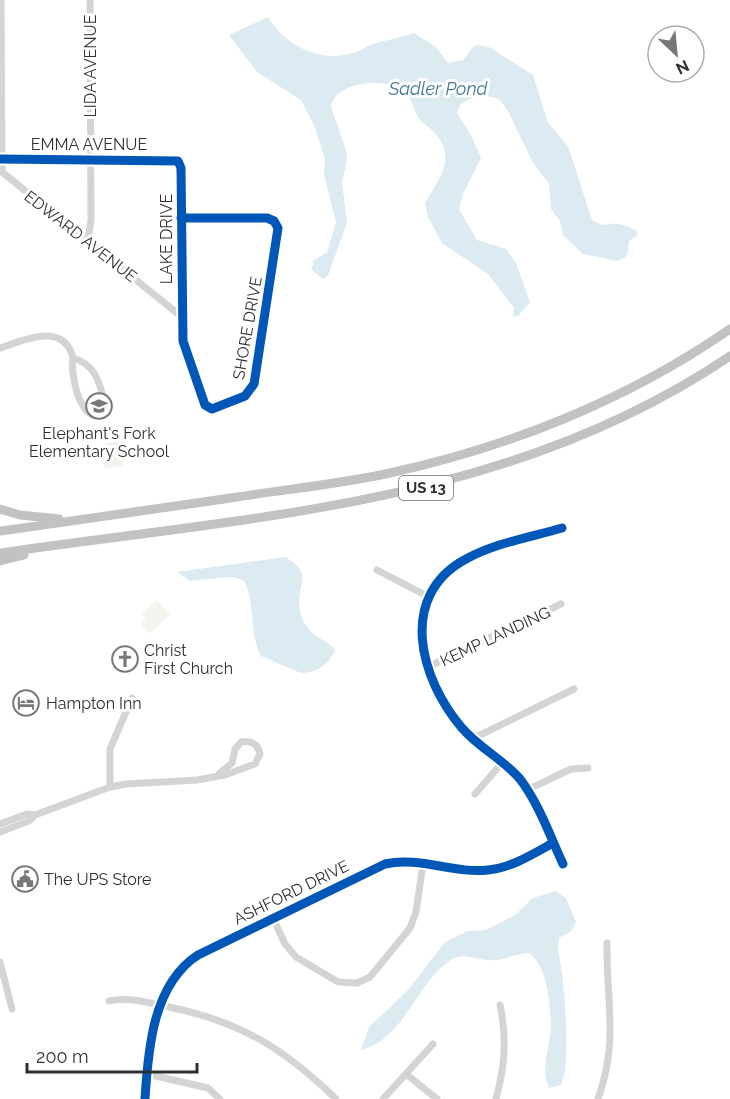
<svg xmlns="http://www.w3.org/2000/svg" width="730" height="1099" font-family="Raleway,sans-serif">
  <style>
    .green { fill: #f2f5ed }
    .water { fill: #dbebf1 }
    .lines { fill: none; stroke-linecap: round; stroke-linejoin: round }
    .minor { stroke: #d4d4d4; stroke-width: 7 }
    .highway { stroke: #c2c2c2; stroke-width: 9 }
    .cycleway-casing { stroke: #fff; stroke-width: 13 }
    .cycleway { stroke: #0057b8; stroke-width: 9 }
    .labels { text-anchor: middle; stroke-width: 6; stroke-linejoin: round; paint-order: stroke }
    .shield { fill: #fff; stroke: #6e6e6e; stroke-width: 1.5 }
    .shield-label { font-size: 15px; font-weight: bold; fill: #303030 }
    .street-label { font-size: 16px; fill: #303030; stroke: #fff }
    .poi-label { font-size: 16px; fill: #303030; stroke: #fff; text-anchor: start }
    .water-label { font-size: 18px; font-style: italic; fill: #41798f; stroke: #fff }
  </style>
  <rect width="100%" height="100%" fill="#fff"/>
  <!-- green -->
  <g class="green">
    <polygon points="126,438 131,454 122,456 123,466 105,468 99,446"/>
    <polygon points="157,600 170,614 150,633 141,624 146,619 142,614"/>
  </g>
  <!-- water -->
  <g class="water">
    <path d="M268,17C286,47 322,64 356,52C362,50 367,46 373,44C386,40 401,38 414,33L436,47L448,63L463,60L474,46L479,45L489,47L533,75L548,123L568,146L592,220L602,225C615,222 625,224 637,231V236L629,241L627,256L618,261L583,254L563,235L560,221L551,209L549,184L532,161L508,111L499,99L484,95L470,99L461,104L457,113L471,135L481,158L463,194L459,209L477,240L506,249L516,263L530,302L519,315L513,317L514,308L488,274L442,243L428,217L425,203C439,178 457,160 435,133C430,127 422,124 418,117C412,107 413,98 402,90C385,77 334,82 331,107L346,150L347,160L342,182L347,223L328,275L323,279L312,270L313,261L327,252L336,223L324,174L325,159L314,125L301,100L257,72L229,35Z"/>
    <path d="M285,557C320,576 288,590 304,622C311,637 326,639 335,650C330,664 316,673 301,673L261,656C249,636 255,594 243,580L231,577L190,581L177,572Z"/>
    <path d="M555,891L566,898L576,922L571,931L559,938L558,950C564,976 572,1063 561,1085L549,1088C540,1068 550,1048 551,1027C551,1007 547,964 529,953C515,953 502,962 488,960C473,959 462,951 448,962C415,986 404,1039 361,1050L369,1027L409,989L445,942L468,931L486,930L515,915L533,898Z"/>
  </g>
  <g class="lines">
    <!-- minor -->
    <g class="minor">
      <polyline points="1,0 2,172 182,317"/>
      <polyline points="0,159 178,161 181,168 183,341 205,405 212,409 245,396 254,384 278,228 274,221 267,218 181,218"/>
      <polyline points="88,240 91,220 90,0"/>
      <path d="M0,348C24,340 64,321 73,358"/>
      <path d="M73,358C96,365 99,382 105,403L99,414L92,415C77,407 71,374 73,358Z"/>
      <path d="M562,528C531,537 495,543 466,559C397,596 420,679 462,728C479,748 503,759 520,779C539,804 550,836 563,864"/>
      <polyline points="377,570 429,597"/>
      <polyline points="428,667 561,604"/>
      <polyline points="472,739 574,689"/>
      <polyline points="110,787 110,749 132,698"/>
      <polyline points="527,790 571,769 588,768"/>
      <polyline points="475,794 502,763"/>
      <path d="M0,824L27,814L35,815L110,787L126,784L197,780L225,775L255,764L260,754C258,744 251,740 241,742L235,749L232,763L219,774"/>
      <polyline points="0,832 29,821 35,815"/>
      <polyline points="273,918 285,944 296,957 338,982 357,983 370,977 410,928 416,912 423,864"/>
      <polyline points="0,962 12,1009"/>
      <path d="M109,1001C128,997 145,1002 164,1006C237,1020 283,1047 336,1099"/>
      <polyline points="147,1074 208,1088 220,1099"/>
      <polyline points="406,1074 437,1099"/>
      <path d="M145,1099C148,1049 153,984 198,955L385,864C419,856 454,874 488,870C511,868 533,854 553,843"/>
      <polyline points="383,1099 433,1044"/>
      <path d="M496,1099C505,1066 507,1038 500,1005"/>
      <path d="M598,1099C619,1041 606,1001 607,943"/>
    </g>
    <!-- highway -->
    <g class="highway">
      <polyline points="0,509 20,515 59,519"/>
      <path d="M0,531C75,521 150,510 224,499C279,490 335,485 390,473C510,447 629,399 730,329"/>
      <path d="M0,553C254,516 510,505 730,356"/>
      <polyline points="0,561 24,555"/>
    </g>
    <!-- cycleway casing -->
    <g class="cycleway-casing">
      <g id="cycleway">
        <polyline points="0,159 178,161 181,168 183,341 205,405 212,409 245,396 254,384 278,228 274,221 267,218 181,218"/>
        <path d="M562,528C531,537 495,543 466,559C397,596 420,679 462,728C479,748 503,759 520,779C539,804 550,836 563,864"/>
        <path d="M145,1099C148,1049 153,984 198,955L385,864C419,856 454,874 488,870C511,868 533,854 553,843"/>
      </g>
    </g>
    <!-- cycleway -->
    <use href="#cycleway" class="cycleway"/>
  </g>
  <!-- icons -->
  <defs>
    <g id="school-ring" transform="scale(1.35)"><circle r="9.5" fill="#fff" stroke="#787878" stroke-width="1.5"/><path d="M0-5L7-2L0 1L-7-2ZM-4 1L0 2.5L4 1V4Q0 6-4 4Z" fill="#787878"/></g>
    <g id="church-ring" transform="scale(1.35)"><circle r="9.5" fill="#fff" stroke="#787878" stroke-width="1.5"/><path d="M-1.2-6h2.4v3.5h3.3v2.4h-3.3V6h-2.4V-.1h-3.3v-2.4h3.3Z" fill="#787878"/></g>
    <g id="hotel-ring" transform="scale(1.35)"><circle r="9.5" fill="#fff" stroke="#787878" stroke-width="1.5"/><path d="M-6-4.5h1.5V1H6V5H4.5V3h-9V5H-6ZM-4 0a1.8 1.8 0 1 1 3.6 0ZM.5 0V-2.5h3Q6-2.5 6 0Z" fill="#787878"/></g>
    <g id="civic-ring" transform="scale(1.35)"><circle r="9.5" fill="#fff" stroke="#787878" stroke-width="1.5"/><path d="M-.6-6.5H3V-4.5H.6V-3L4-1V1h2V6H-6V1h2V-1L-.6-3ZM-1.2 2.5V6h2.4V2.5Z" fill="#787878"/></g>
  </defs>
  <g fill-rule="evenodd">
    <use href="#school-ring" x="99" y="406"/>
    <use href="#church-ring" x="125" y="659"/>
    <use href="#hotel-ring" x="26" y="703"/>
    <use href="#civic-ring" x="25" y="879"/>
  </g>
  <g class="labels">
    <!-- shield labels -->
    <rect class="shield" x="399" y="476" width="54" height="24" rx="4.5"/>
    <g class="shield-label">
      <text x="426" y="493">US 13</text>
    </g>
    <!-- street labels -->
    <g class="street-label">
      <text transform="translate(90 66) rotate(-90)" y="6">LIDA AVENUE</text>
      <text x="89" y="150">EMMA AVENUE</text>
      <text transform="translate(81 236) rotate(38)" y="6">EDWARD AVENUE</text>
      <text transform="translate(166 239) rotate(-90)" y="6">LAKE DRIVE</text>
      <text transform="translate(247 328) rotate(-80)" y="6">SHORE DRIVE</text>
      <text transform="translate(495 636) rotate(-25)" y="6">KEMP LANDING</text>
      <text transform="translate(291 892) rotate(-26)" y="6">ASHFORD DRIVE</text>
    </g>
    <!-- poi labels -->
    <g class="poi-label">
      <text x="99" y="439" text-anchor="middle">Elephant's Fork<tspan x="99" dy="18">Elementary School</tspan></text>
      <text x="144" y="656">Christ<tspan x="144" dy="18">First Church</tspan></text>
      <text x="46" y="709">Hampton Inn</text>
      <text x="44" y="885">The UPS Store</text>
    </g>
    <!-- water labels -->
    <g class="water-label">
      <text x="438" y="95">Sadler Pond</text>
    </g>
  </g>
  <!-- north arrow -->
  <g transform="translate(676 54) rotate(154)"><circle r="28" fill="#ffffff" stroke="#acacac" stroke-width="1.5"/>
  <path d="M0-4.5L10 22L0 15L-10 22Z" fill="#787878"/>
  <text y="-9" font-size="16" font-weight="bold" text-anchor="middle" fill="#303030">N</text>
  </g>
  <!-- scale -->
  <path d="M27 1063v9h170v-9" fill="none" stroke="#303030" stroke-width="3"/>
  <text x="36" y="1063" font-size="18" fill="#303030" stroke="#ffffff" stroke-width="4.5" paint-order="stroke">200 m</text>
</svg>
